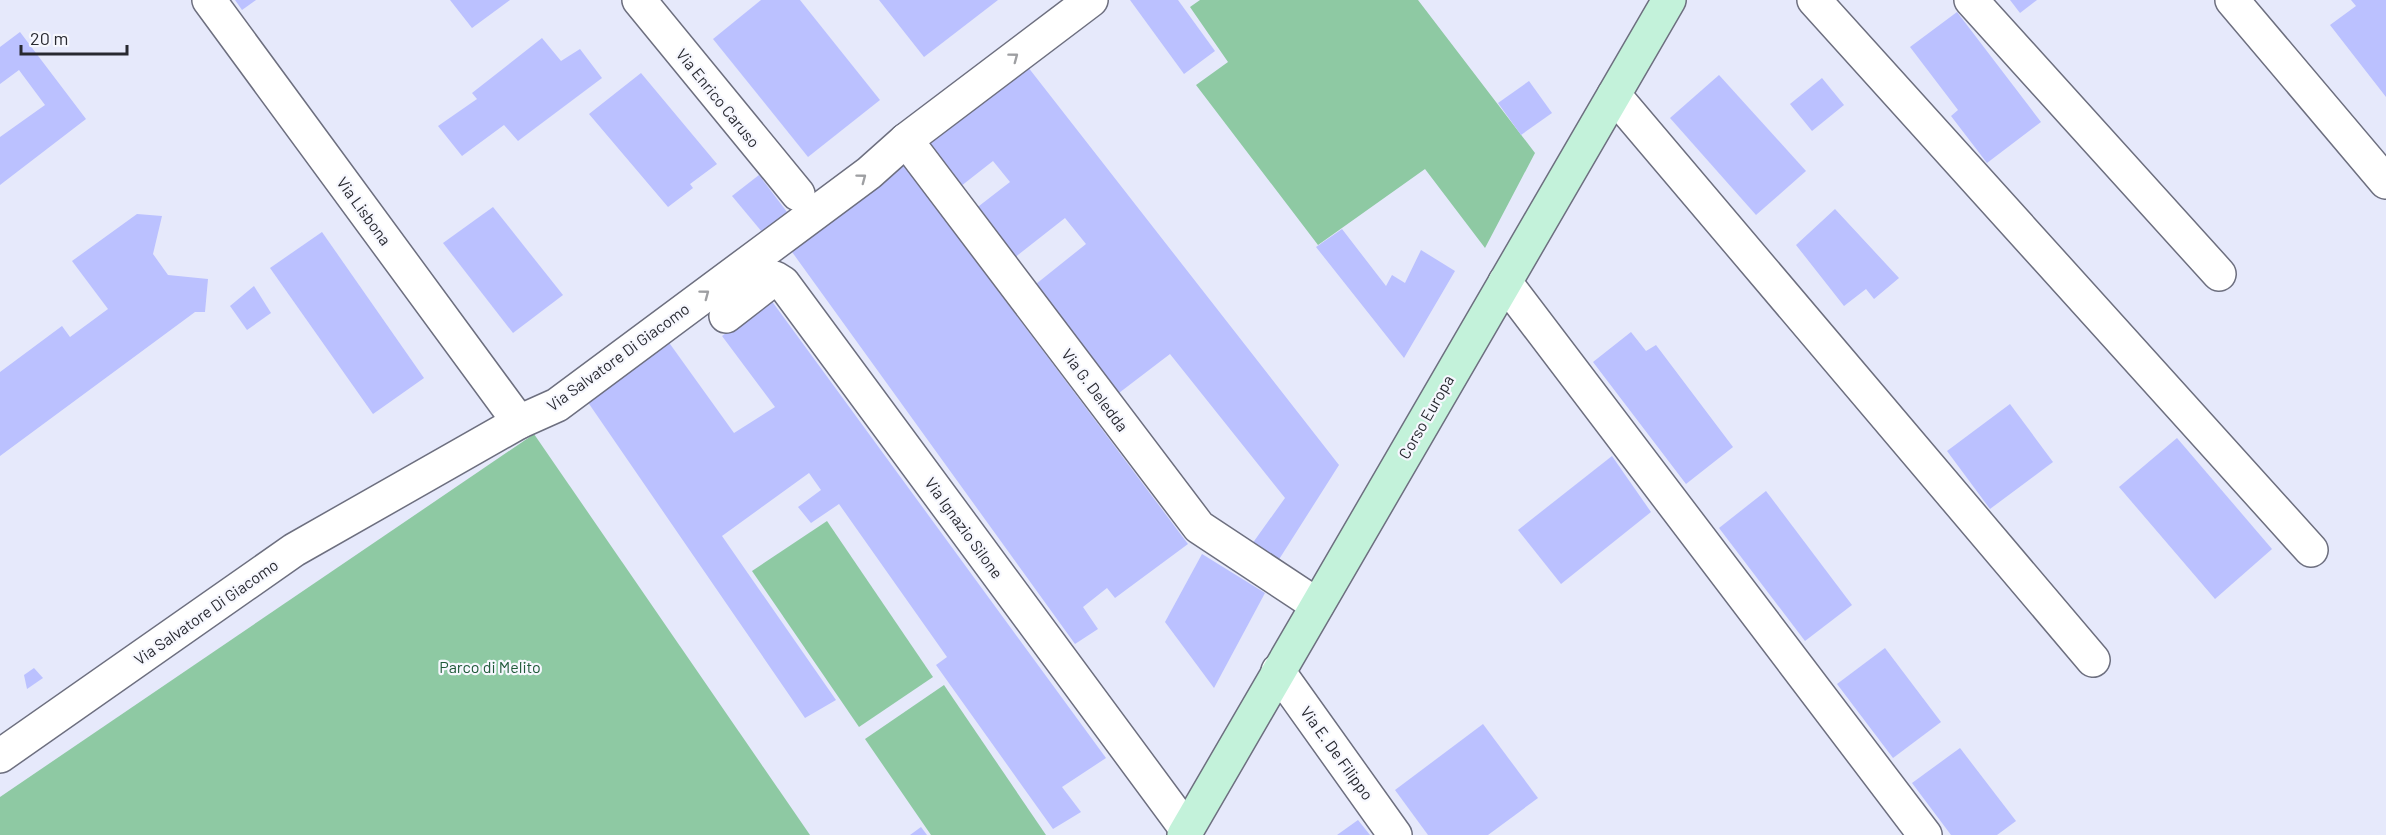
<svg xmlns="http://www.w3.org/2000/svg" width="2386" height="835" font-family="Barlow,sans-serif">
  <style>
    .green { fill: #8ec9a3 }
    .building { fill: #bbc1ff }
    .lines { fill: none; stroke-linecap: round; stroke-linejoin: round }
    .minor-casing { stroke: #6d6f7f; stroke-width: 36 }
    .secondary-casing { stroke: #6d6f7f; stroke-width: 36 }
    .minor { stroke: #fff; stroke-width: 33 }
    .secondary { stroke: #c3f2da; stroke-width: 33 }
    .oneway { stroke: #9e9fa2 }
    .labels { text-anchor: middle; stroke-width: 4.5; stroke-linejoin: round; paint-order: stroke }
    .street-label { font-size: 16px; fill: #282930; stroke: #f6f7fe }
    .park-label { font-size: 16px; fill: #1f5a39; stroke: #f6f7fe }
  </style>
  <rect width="100%" height="100%" fill="#e6e9fb"/>
  <!-- green -->
  <g class="green">
    <polygon points="1200,0 1418,0 1535,153 1485,248 1425,169 1318,245 1196,85 1228,62 1190,7"/>
    <polygon points="534,434 810,835 0,835 0,797"/>
    <polygon points="827,521 933,677 859,727 752,571"/>
    <polygon points="944,685 1046,835 931,835 865,739"/>
  </g>
  <!-- building -->
  <g class="building">
    <polygon points="235,0 256,0 242,10"/>
    <polygon points="450,0 510,0 472,28"/>
    <polygon points="761,0 800,0 880,100 808,157 713,39"/>
    <polygon points="879,0 998,0 924,57"/>
    <polygon points="1130,0 1178,0 1215,51 1184,74"/>
    <polygon points="2010,0 2037,0 2020,13"/>
    <polygon points="2351,0 2386,0 2386,97 2330,25 2356,6"/>
    <polygon points="1957,12 2041,122 1987,163 1951,116 1958,110 1910,47"/>
    <polygon points="20,32 86,119 0,185 0,137 45,105 19,70 0,84 0,47"/>
    <polygon points="542,38 561,61 580,49 602,78 518,141 504,125 462,156 438,126 477,99 472,93"/>
    <polygon points="1024,62 1339,465 1278,561 1252,544 1285,498 1170,354 1115,396 1031,288 1086,244 1065,218 1009,262 970,213 1010,182 993,161 956,190 920,144"/>
    <polygon points="641,73 717,164 690,184 693,188 668,207 589,114"/>
    <polygon points="1719,75 1806,171 1756,215 1670,118"/>
    <polygon points="1822,78 1844,105 1812,131 1790,104"/>
    <polygon points="1529,81 1552,113 1521,135 1498,103"/>
    <polygon points="899,159 1188,544 1115,598 1107,588 1083,607 1098,629 1075,644 787,245"/>
    <polygon points="759,175 787,212 762,232 732,196"/>
    <polygon points="493,207 563,295 513,333 443,243"/>
    <polygon points="1835,209 1899,278 1874,299 1866,289 1844,306 1796,245"/>
    <polygon points="137,214 162,216 153,254 168,275 208,279 205,312 195,312 0,456 0,372 62,326 70,337 108,309 72,261"/>
    <polygon points="1342,229 1386,286 1392,275 1405,283 1421,250 1455,271 1404,358 1316,247"/>
    <polygon points="322,232 424,378 373,414 270,268"/>
    <polygon points="254,286 271,313 247,330 230,306"/>
    <polygon points="771,300 1106,758 1062,787 1081,812 1053,829 936,665 947,657 839,504 811,523 798,507 821,490 809,473 722,536 836,700 805,718 585,398 665,337 734,433 775,407 722,336"/>
    <polygon points="1631,332 1646,351 1656,345 1733,447 1686,484 1593,362"/>
    <polygon points="2010,404 2053,462 1990,509 1947,451"/>
    <polygon points="2177,438 2272,549 2215,599 2119,487"/>
    <polygon points="1612,456 1651,512 1561,584 1518,530"/>
    <polygon points="1766,491 1852,605 1805,641 1719,528"/>
    <polygon points="1202,554 1265,593 1214,688 1165,622"/>
    <polygon points="1885,648 1941,722 1893,758 1837,684"/>
    <polygon points="34,668 43,678 27,689 24,675"/>
    <polygon points="1483,724 1538,798 1488,835 1428,835 1395,790"/>
    <polygon points="1960,748 2016,821 1997,835 1951,835 1912,783"/>
    <polygon points="1358,820 1370,835 1337,835"/>
    <polygon points="921,827 927,835 910,835"/>
  </g>
  <g class="lines">
    <!-- minor casing -->
    <g class="minor-casing">
      <g id="minor">
        <polyline points="209,0 519,422"/>
        <polyline points="639,0 798,194"/>
        <polyline points="1814,0 2311,550"/>
        <polyline points="1971,0 2219,274"/>
        <polyline points="2232,0 2386,182"/>
        <polyline points="1614,95 2093,660"/>
        <polyline points="906,140 1199,527 1317,605"/>
        <polyline points="1505,282 1925,835"/>
        <polyline points="726,316 775,278 783,283 1187,830"/>
        <polyline points="1278,671 1395,835"/>
        <polyline points="0,756 294,550 519,422 557,405 869,173 906,140 1091,0"/>
      </g>
    </g>
    <!-- secondary casing -->
    <g class="secondary-casing">
      <polyline id="secondary" points="1184,835 1669,0"/>
    </g>
    <!-- minor -->
    <use href="#minor" class="minor"/>
    <!-- secondary -->
    <use href="#secondary" class="secondary"/>
  </g>
  <!-- one-way arrows -->
  <defs><path id="oneway-chevron" d="M-2-3.5L2.5 0L-2 3.5" fill="none" stroke-width="1.6" stroke-linecap="round" stroke-linejoin="round" transform="scale(1.5)"/></defs>
  <g class="oneway">
    <use href="#oneway-chevron" transform="translate(1014 57) rotate(-37)"/>
    <use href="#oneway-chevron" transform="translate(862 178) rotate(-37)"/>
    <use href="#oneway-chevron" transform="translate(705 294) rotate(-37)"/>
  </g>
  <g class="labels">
    <!-- street labels -->
    <g class="street-label">
      <text transform="translate(718 98) rotate(51)" y="6">Via Enrico Caruso</text>
      <text transform="translate(364 211) rotate(54)" y="6">Via Lisbona</text>
      <text transform="translate(618 357) rotate(-36)" y="6">Via Salvatore Di Giacomo</text>
      <text transform="translate(1095 390) rotate(53)" y="6">Via G. Deledda</text>
      <text transform="translate(1426 417) rotate(-60)" y="6">Corso Europa</text>
      <text transform="translate(964 528) rotate(54)" y="6">Via Ignazio Silone</text>
      <text transform="translate(206 612) rotate(-35)" y="6">Via Salvatore Di Giacomo</text>
      <text transform="translate(1337 753) rotate(54)" y="6">Via E. De Filippo</text>
    </g>
    <!-- park labels -->
    <g class="park-label">
      <text x="490" y="673">Parco di Melito</text>
    </g>
  </g>
  <!-- scale -->
  <path d="M21 45v9h106v-9" fill="none" stroke="#282930" stroke-width="3"/>
  <text x="30" y="45" font-size="18" fill="#282930" stroke="#f6f7fe" stroke-width="4.5" paint-order="stroke">20 m</text>
</svg>
